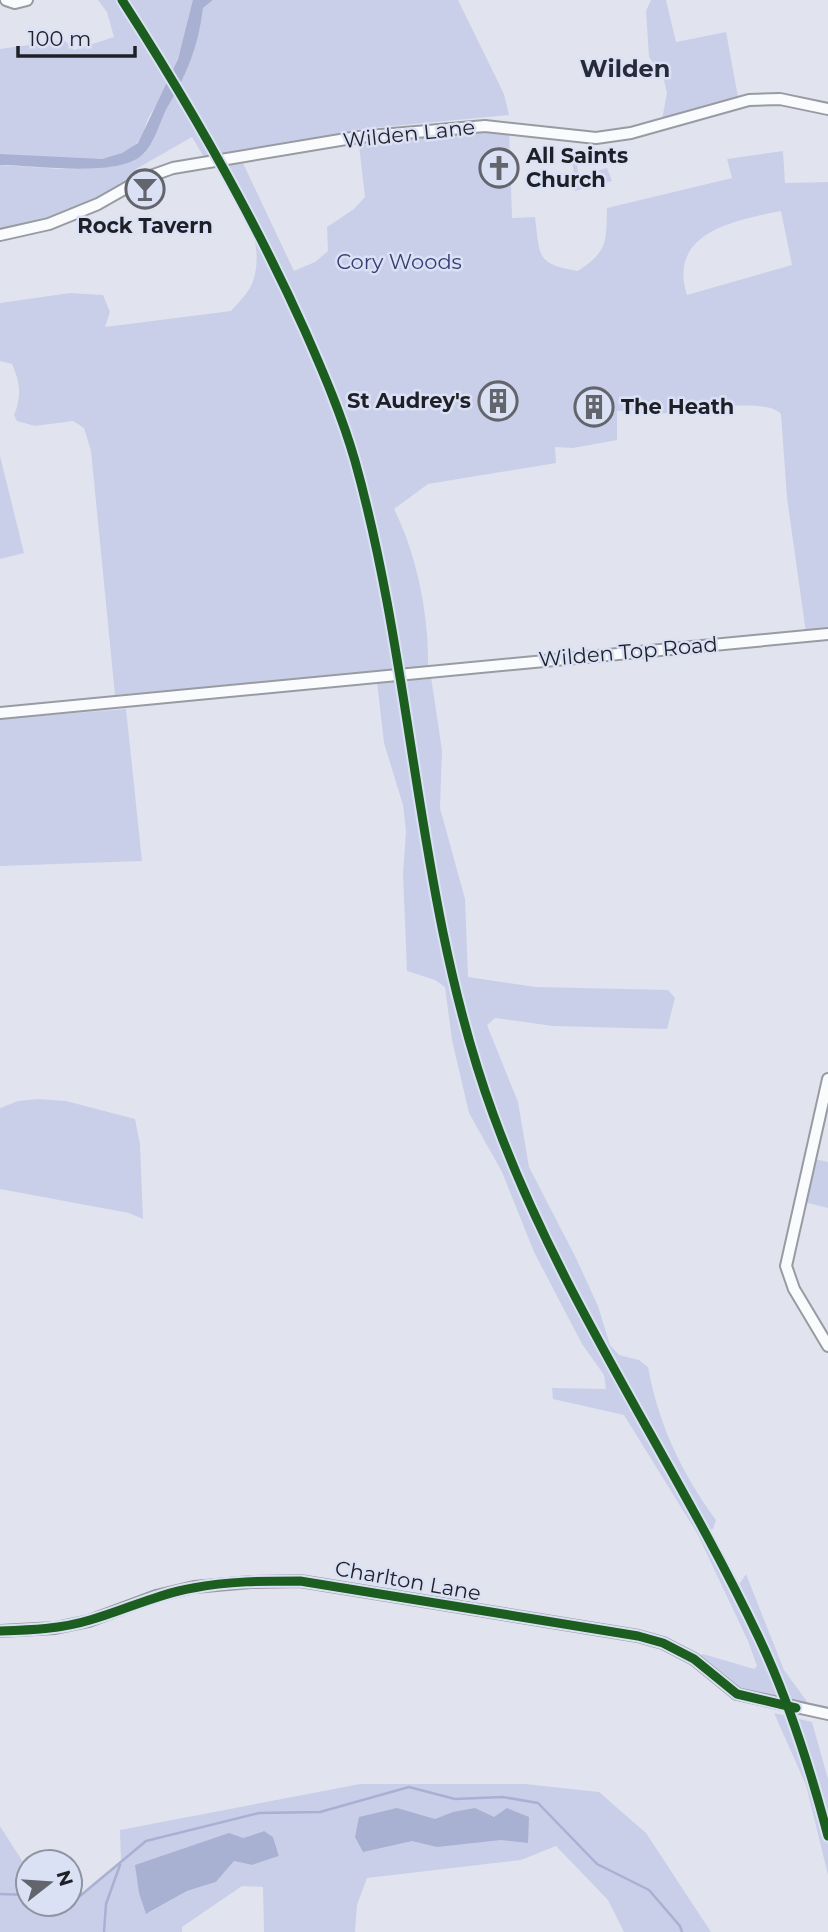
<svg xmlns="http://www.w3.org/2000/svg" width="828" height="1932" font-family="Montserrat,sans-serif">
  <style>
    .green { fill: #c9cfe9; fill-rule: evenodd }
    .water { fill: #a8b1d1 }
    .lines { fill: none; stroke-linecap: round; stroke-linejoin: round }
    .stream { stroke: #a8b1d1; stroke-width: 2.5 }
    .minor-casing { stroke: #999ba3; stroke-width: 14 }
    .minor { stroke: #fafbfc; stroke-width: 10 }
    .cycleway-casing { stroke: #dbe1f4; stroke-width: 13 }
    .cycleway { stroke: #1b5e20; stroke-width: 9 }
    .labels { text-anchor: middle; stroke-width: 5; stroke-linejoin: round; paint-order: stroke }
    .street-label { font-size: 21px; fill: #1f2027; stroke: #dbe1f4 }
    .poi-label { font-size: 21px; font-weight: bold; fill: #1f2027; stroke: #dbe1f4; text-anchor: start }
    .park-label { font-size: 21px; fill: #353e75; stroke: #dbe1f4 }
    .quarter-label { font-size: 24px; font-weight: bold; fill: #272a39; stroke: #dbe1f4 }
  </style>
  <rect width="100%" height="100%" fill="#e1e4ee"/>
  <!-- green -->
  <g class="green">
    <path d="M98,0H194C184,41 174,80 150,115C144,124 145,136 136,144C107,172 37,157 0,154V49L64,40L74,50L114,37L107,12Z"/>
    <path d="M213,0H458L504,94L509,115L361,129L205,159L192,137L136,169L142,179L98,204L0,235V165L61,169L142,155C151,143 155,130 163,116C181,80 198,50 203,8Z"/>
    <polygon points="651,0 666,0 676,42 726,32 739,102 661,125 667,93 663,76 649,57 646,11"/>
    <path d="M509,127L512,218L535,217C540,257 536,264 578,271C608,251 606,243 607,208L732,178L727,159L783,151L785,183L828,182V632L806,633L787,498L781,414C767,396 678,412 653,415L652,409L617,411V440L573,448L555,447L556,463L428,484L394,509C417,555 429,615 428,666L373,675L115,695L91,451L84,428L73,421L35,426L17,421L14,415C22,397 20,382 12,364L0,361V303L70,293L103,295L110,312L105,327L231,311C238,303 248,293 252,284C268,242 239,200 220,165L241,159L294,271L315,262L328,251L327,227L354,209L365,197L358,137ZM781,211L792,265L687,295C667,232 736,220 781,211Z"/>
    <polygon points="572,155 575,155 579,176 607,168 612,181 575,191"/>
    <polygon points="0,456 24,553 0,559"/>
    <path d="M431,677L442,750L440,808L465,899L468,977L536,987L668,990L675,998L667,1029L553,1026L495,1018L487,1025L518,1102L529,1167L576,1258L598,1306L610,1345L619,1355L639,1360L648,1367C658,1423 682,1474 716,1520L713,1529L704,1531L735,1591L746,1574L784,1670L811,1707L747,1695L696,1658L703,1654L754,1669L757,1666L748,1641L697,1533L624,1415L553,1399L552,1388L606,1389L604,1375L582,1344L534,1252L502,1172L469,1113L452,1040L445,987L435,980L407,971L403,874L406,831L403,805L384,743L377,682Z"/>
    <polygon points="126,709 142,861 0,866 0,719"/>
    <polygon points="38,1099 66,1101 135,1119 140,1144 143,1219 129,1213 0,1189 0,1108 18,1101"/>
    <polygon points="815,1159 828,1162 828,1208 804,1202"/>
    <polygon points="774,1713 812,1722 828,1779 828,1875 806,1785"/>
    <path d="M360,1784H525L599,1792L646,1833L711,1932H624L608,1900L556,1846L521,1860L367,1878L357,1905L355,1932H264L263,1887L242,1886L182,1927V1932H0V1826L28,1870V1904H70V1896H80L121,1862L120,1830ZM263,1831L273,1837L279,1856L252,1865L234,1861L216,1882L187,1891L147,1914L243,1838Z"/>
  </g>
  <!-- water -->
  <g class="water">
    <path d="M193,0H213L203,8C199,45 186,76 167,108C159,123 155,143 142,155C117,178 33,165 0,165V154L102,159L122,153L138,143L178,59Z"/>
    <polygon points="397,1808 435,1819 453,1812 475,1808 494,1817 507,1808 529,1817 528,1843 501,1840 437,1847 412,1841 363,1852 355,1837 359,1817"/>
    <polygon points="264,1831 273,1837 279,1856 252,1865 234,1861 216,1882 187,1891 146,1914 139,1893 135,1865 229,1833 243,1838"/>
  </g>
  <g class="lines">
    <!-- stream -->
    <g class="stream">
      <polyline points="0,1894 28,1895"/>
      <polyline points="70,1896 80,1896 146,1841 259,1813 320,1812 409,1787 455,1799 503,1797 538,1803 597,1864 649,1890 680,1926 682,1932"/>
      <polyline points="104,1932 106,1904 120,1865"/>
    </g>
    <!-- minor casing -->
    <g class="minor-casing">
      <g id="minor">
        <polyline points="6,0 15,3 27,0"/>
        <polyline points="0,235 49,224 98,204 142,179 173,168 358,137 485,126 596,138 631,133 749,100 780,99 828,109"/>
        <polyline points="0,713 828,634"/>
        <polyline points="828,1079 786,1266 794,1289 828,1346"/>
        <polyline points="0,1631 55,1628 89,1621 156,1596 194,1587 251,1582 300,1581 638,1636 663,1643 694,1659 737,1694 828,1714"/>
      </g>
    </g>
    <!-- minor -->
    <use href="#minor" class="minor"/>
    <!-- cycleway casing -->
    <g class="cycleway-casing">
      <g id="cycleway">
        <path d="M122,0C191,107 253,215 305,331C324,374 342,416 355,461C415,676 416,903 493,1114C560,1299 675,1461 759,1638C789,1701 810,1768 828,1836"/>
        <path d="M0,1631C30,1630 61,1629 90,1620C125,1610 157,1594 193,1588C228,1581 264,1581 300,1581L638,1636L663,1643L694,1659L737,1694L796,1708"/>
      </g>
    </g>
    <!-- cycleway -->
    <use href="#cycleway" class="cycleway"/>
  </g>
  <!-- icons -->
  <defs>
    <g id="church-ring" transform="scale(2.0125)"><circle r="9.5" fill="#dbe1f4" stroke="#63656d" stroke-width="1.5"/><path d="M-1.2-6h2.4v3.5h3.3v2.4h-3.3V6h-2.4V-.1h-3.3v-2.4h3.3Z" fill="#63656d"/></g>
    <g id="bar-ring" transform="scale(2.0125)"><circle r="9.5" fill="#dbe1f4" stroke="#63656d" stroke-width="1.5"/><path d="M-6-5H6L.8 .8V4.5H3.5V6h-7V4.5H-.8V.8Z" fill="#63656d"/></g>
    <g id="building-ring" transform="scale(2.0125)"><circle r="9.5" fill="#dbe1f4" stroke="#63656d" stroke-width="1.5"/><path d="M-4-6H4V6H1V3H-1V6H-4ZM-2.5-4.3h1.7v1.8h-1.7ZM.8-4.3h1.7v1.8H.8ZM-2.5-1h1.7V.8h-1.7ZM.8-1h1.7V.8H.8Z" fill="#63656d"/></g>
  </defs>
  <g fill-rule="evenodd">
    <use href="#church-ring" x="499" y="168"/>
    <use href="#bar-ring" x="145" y="189"/>
    <use href="#building-ring" x="498" y="401"/>
    <use href="#building-ring" x="594" y="407"/>
  </g>
  <g class="labels">
    <!-- street labels -->
    <g class="street-label">
      <text transform="translate(409 134) rotate(-6)" y="7">Wilden Lane</text>
      <text transform="translate(628 652) rotate(-5)" y="7">Wilden Top Road</text>
      <text transform="translate(408 1581) rotate(10)" y="7">Charlton Lane</text>
    </g>
    <!-- poi labels -->
    <g class="poi-label">
      <text x="526" y="163">All Saints<tspan x="526" dy="24">Church</tspan></text>
      <text x="145" y="233" text-anchor="middle">Rock Tavern</text>
      <text x="471" y="408" text-anchor="end">St Audrey's</text>
      <text x="621" y="414">The Heath</text>
    </g>
    <!-- park labels -->
    <g class="park-label">
      <text x="399" y="269">Cory Woods</text>
    </g>
    <!-- quarter labels -->
    <g class="quarter-label">
      <text x="625" y="77">Wilden</text>
    </g>
  </g>
  <!-- north arrow -->
  <g transform="translate(49 1883) rotate(73)"><circle r="33" fill="#dbe1f4" stroke="#9094a2" stroke-width="2"/>
  <path d="M0-5L12 26L0 18L-12 26Z" fill="#63656d"/>
  <text y="-10" font-size="19" font-weight="bold" text-anchor="middle" fill="#1f2027">N</text>
  </g>
  <!-- scale -->
  <path d="M18 46v10h117v-10" fill="none" stroke="#1f2027" stroke-width="3.5"/>
  <text x="28" y="46" font-size="21" fill="#1f2027" stroke="#dbe1f4" stroke-width="5" paint-order="stroke">100 m</text>
</svg>
